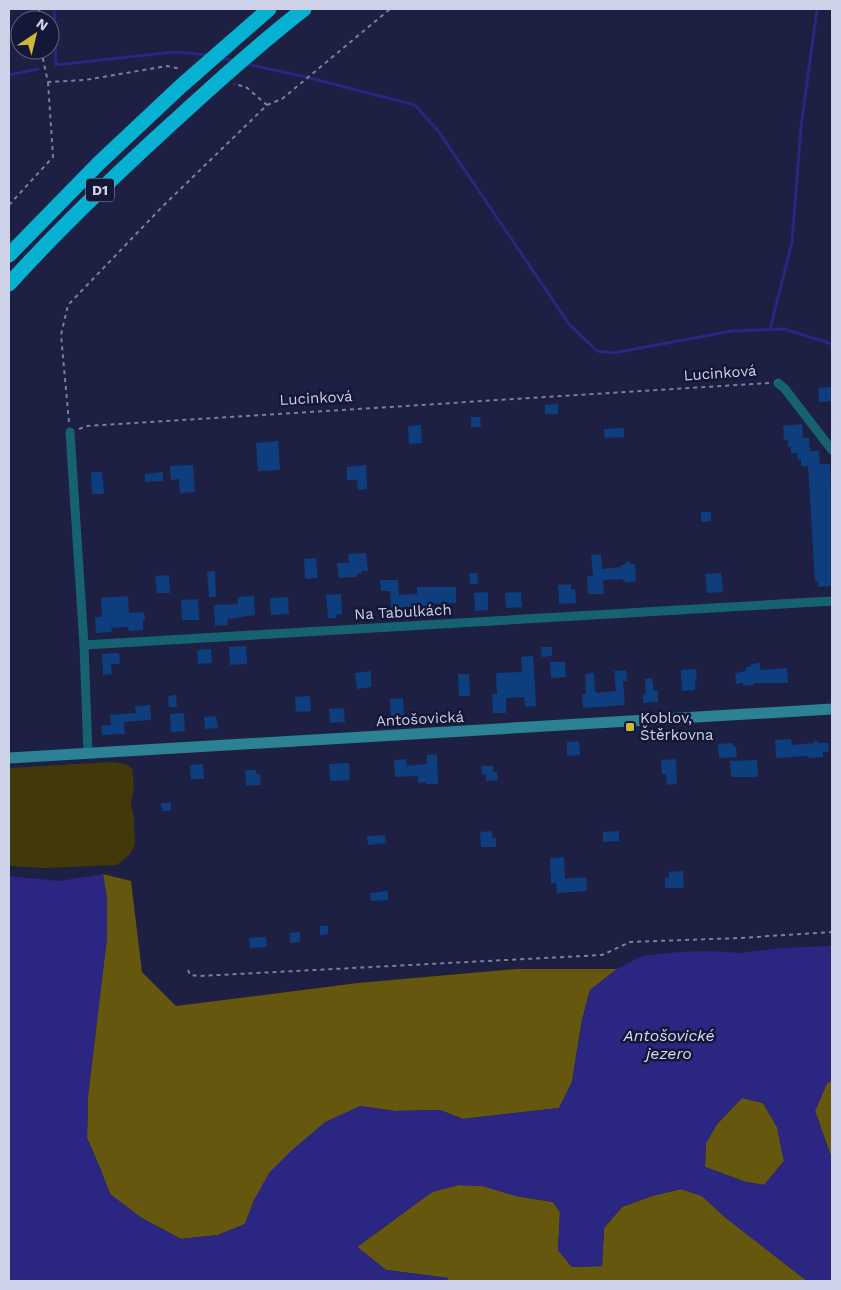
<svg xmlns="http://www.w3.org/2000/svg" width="841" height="1290" font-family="'Work Sans',sans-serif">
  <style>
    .green { fill: #42390a }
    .forest { fill: #65570d }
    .water { fill: #2a2682; fill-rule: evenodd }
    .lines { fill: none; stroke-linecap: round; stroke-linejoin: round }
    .stream { stroke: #2a2682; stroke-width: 3 }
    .building { fill: #0e3e7d }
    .path { stroke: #7b809b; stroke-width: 2; stroke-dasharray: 4 4; stroke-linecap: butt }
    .street { stroke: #166273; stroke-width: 9 }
    .secondary { stroke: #2c8195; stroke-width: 11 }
    .highway { stroke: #06b1d1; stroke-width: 15 }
    .poi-dot { fill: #d1b736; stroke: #151737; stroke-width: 2 }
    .labels { text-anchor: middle; stroke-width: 5; stroke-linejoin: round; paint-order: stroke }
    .shield { fill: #151737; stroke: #969ab3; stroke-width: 1 }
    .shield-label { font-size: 14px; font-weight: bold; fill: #cdd2e8 }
    .street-label { font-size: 15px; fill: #cdd2e8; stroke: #151737 }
    .poi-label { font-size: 15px; fill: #cdd2e8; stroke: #151737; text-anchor: start }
    .water-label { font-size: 16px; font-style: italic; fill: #d8dcf6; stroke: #151737 }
  </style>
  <rect width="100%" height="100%" fill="#1d2042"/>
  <!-- green -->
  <polygon class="green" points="112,762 126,764 132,768 134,786 131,803 134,819 135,845 130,854 117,865 46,868 9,866 9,768"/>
  <!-- forest -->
  <g class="forest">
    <polygon points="103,874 131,881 142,972 176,1006 358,983 517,969 617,969 590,990 582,1020 572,1082 559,1108 463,1119 440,1110 395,1111 360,1106 254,1200 245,1224 218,1235 181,1239 140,1217 110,1194 100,1168 87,1138 88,1096 107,937 107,900"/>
    <polygon points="832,1081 832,1159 815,1111 827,1083"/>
    <polygon points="742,1098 763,1103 777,1127 784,1161 764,1185 746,1182 705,1167 706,1143 717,1124"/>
    <polygon points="458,1185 483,1186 516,1196 553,1202 560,1212 558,1250 572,1267 602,1266 604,1228 622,1207 652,1196 681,1189 702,1196 726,1218 807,1281 448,1281 448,1278 386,1270 357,1247 432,1192"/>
  </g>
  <!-- water -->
  <path class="water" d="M103,874L107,900V937L88,1096L87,1138L100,1168L110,1194L140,1217L181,1239L218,1235L245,1224L254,1200L269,1173L291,1151L325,1122L360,1106L395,1111L440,1110L463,1119L559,1108L572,1082L582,1020L590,990L617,969L642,956L679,952L707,951L741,953L780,948L832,946V1081L827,1083L815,1111L832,1159V1281H807L726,1218L702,1196L681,1189L652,1196L622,1207L604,1228L602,1266L572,1267L558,1250L560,1212L553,1202L516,1196L483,1186L458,1185L432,1192L357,1247L386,1270L448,1278V1281H9V876L59,881ZM742,1098L763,1103L777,1127L784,1161L764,1185L746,1182L705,1167L706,1143L717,1124Z"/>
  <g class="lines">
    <!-- stream -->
    <g class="stream">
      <polyline points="54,9 56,65 174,52 208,55"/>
      <polyline points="222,58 235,61"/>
      <polyline points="246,64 306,77 415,105 439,132 569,324 597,351 613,353 732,331 784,329 832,344"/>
      <polyline points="9,75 38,69"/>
      <polyline points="770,329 792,242 801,127 817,9"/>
    </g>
  </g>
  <!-- building -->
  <g class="building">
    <polygon points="832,387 832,401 819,402 818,388"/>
    <polygon points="558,404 558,414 545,414 545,405"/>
    <polygon points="471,417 480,417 481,427 471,427"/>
    <polygon points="802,424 803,438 809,438 810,451 819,451 820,464 830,464 832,511 832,586 818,587 818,581 815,581 808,466 801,466 801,459 798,460 797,453 791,453 791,447 788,447 788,440 784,440 783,426"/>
    <polygon points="421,425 422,443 409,444 408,426"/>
    <polygon points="624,428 624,437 605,438 604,429"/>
    <polygon points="278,441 280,470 258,471 256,443"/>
    <polygon points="193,465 195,492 180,493 179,479 171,480 170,466"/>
    <polygon points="366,465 367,489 358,490 357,480 347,480 347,467"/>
    <polygon points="91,472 102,472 104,494 92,494"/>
    <polygon points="163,472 163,481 145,482 145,474"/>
    <polygon points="701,512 711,512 711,521 701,522"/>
    <polygon points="366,553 368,571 361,571 361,574 357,574 357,577 339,578 337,563 349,563 348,554"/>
    <polygon points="601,554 602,569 621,567 621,565 624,565 628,561 631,564 635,564 636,581 626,583 622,579 603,580 604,594 588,594 587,576 593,576 591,555"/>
    <polygon points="316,558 318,578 305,579 304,559"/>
    <polygon points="215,571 216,597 209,597 207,572"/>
    <polygon points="469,573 477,573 478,584 470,584"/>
    <polygon points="721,573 723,592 707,593 705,574"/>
    <polygon points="169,575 170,593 157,593 155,576"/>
    <polygon points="380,580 398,580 399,595 417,594 417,587 456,587 456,603 433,604 434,609 406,610 406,614 400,615 400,618 392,619 390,591 381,591"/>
    <polygon points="571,584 571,589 575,589 576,603 559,604 558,585"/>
    <polygon points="488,592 488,610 475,611 474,593"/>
    <polygon points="521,592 522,607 506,608 505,593"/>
    <polygon points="341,594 342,614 336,615 336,618 328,618 326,595"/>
    <polygon points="128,596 129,613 144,612 145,620 143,620 143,630 129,631 128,627 111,628 112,632 96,633 95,617 102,617 101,598"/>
    <polygon points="254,596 255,615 227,619 228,625 215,626 214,605 238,604 238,597"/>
    <polygon points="288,597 289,614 271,615 270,598"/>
    <polygon points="198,599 199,620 182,620 181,600"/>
    <polygon points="246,646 247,664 230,665 229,647"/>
    <polygon points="541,647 552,647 552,656 542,657"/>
    <polygon points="211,649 212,663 198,664 197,650"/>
    <polygon points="119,653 120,664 111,664 112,674 103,675 102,654"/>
    <polygon points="533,656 536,706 525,707 524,697 506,698 506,713 493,713 492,694 497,694 496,673 522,672 521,657"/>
    <polygon points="550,662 565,662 566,677 551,678"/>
    <polygon points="760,663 760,670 787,668 788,683 753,683 753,685 743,686 743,683 736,684 735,673 746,671 746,667 751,666 751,664"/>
    <polygon points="696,669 697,681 695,681 695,690 682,691 681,670"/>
    <polygon points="626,670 627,681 623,681 625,705 583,708 582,694 586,694 585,674 594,673 595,691 596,693 616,691 614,671"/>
    <polygon points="371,671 371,687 357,689 355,673"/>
    <polygon points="458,674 469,674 470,696 459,696"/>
    <polygon points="652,678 654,691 657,690 658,693 658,702 643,703 643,694 646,694 645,679"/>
    <polygon points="176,695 177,707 169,707 168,696"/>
    <polygon points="310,696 311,711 296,712 295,697"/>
    <polygon points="403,698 404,716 391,717 390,699"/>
    <polygon points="150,705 151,720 124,722 125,734 102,735 101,726 111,725 110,715 136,713 135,706"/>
    <polygon points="344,708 345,722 330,723 329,709"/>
    <polygon points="184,713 185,731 171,732 170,714"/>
    <polygon points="216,716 218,728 205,729 204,717"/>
    <polygon points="791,739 792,745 813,743 816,740 819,743 828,743 829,752 823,752 823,757 808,758 808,756 776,758 775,740"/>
    <polygon points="579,741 580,755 567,756 567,742"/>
    <polygon points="733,743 733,746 736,746 737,757 719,758 718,744"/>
    <polygon points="437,754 438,784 426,784 426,782 418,783 418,776 395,777 394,760 406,759 407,766 427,764 427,755"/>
    <polygon points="676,759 677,784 667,785 666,774 662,774 661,760"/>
    <polygon points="757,760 758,777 731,777 730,761"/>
    <polygon points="349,763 350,780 330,781 329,764"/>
    <polygon points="203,764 204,779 191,779 190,765"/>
    <polygon points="481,766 493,766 493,772 497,772 498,780 486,781 486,774 482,775"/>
    <polygon points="245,770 256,770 256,774 260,774 261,785 246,786"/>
    <polygon points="161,803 171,803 171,811 162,811"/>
    <polygon points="492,831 492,838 496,838 496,847 481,847 480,832"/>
    <polygon points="619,831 619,841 603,842 603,832"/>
    <polygon points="385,835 386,843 368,845 367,836"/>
    <polygon points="564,857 565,879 586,877 587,891 557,893 556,883 551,884 550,861 551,858"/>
    <polygon points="683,871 684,888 665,888 665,878 669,877 669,872"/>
    <polygon points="388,891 388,900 371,901 370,893"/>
    <polygon points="320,926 328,926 328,934 320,935"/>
    <polygon points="300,932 300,942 290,943 290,933"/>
    <polygon points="266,937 267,947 250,948 249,938"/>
  </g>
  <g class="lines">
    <!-- path -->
    <g class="path">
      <polyline points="39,9 40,20"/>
      <polyline points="41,50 48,82 85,80 167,66 181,69"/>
      <polyline points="267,105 282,99 390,9"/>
      <polyline points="9,205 53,157 48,82"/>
      <polyline points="69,422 61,335 68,305 162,207 267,105 246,87 234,84"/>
      <polyline points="79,429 87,426 769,383"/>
      <polyline points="188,970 190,975 199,976 602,955 630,942 740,938 832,932"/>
    </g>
    <!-- street -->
    <g class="street">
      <polyline points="778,383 785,389 832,450"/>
      <polyline points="70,432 84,645"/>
      <polyline points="88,754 84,645 832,601"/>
    </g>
    <!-- secondary -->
    <polyline class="secondary" points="9,758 832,709"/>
    <!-- highway -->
    <g class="highway">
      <polyline points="9,255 99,163 181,86 269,9"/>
      <path d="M9,284C56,232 106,184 157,137C205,93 253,49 304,9"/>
    </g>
  </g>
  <!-- markers -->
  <rect class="poi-dot" x="625" y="722" width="10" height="10" rx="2.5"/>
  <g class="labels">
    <!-- shield labels -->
    <rect class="shield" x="86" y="178.5" width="28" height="23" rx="4"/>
    <g class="shield-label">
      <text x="100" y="195">D1</text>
    </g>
    <!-- street labels -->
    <g class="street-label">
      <text transform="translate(720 373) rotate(-4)" y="5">Lucinková</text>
      <text transform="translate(316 398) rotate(-3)" y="5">Lucinková</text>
      <text transform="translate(403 612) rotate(-3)" y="5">Na Tabulkách</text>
      <text transform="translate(420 719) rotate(-3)" y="5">Antošovická</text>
    </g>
    <!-- poi labels -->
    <g class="poi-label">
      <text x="640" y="723">Koblov,<tspan x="640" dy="17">Štěrkovna</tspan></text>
    </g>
    <!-- water labels -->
    <g class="water-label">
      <text x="669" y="1041">Antošovické<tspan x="669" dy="18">jezero</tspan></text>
    </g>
  </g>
  <!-- border -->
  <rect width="841" height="1290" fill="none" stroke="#cdd2e8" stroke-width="20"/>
  <!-- north arrow -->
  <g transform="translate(35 35) rotate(35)"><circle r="24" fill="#151737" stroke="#5f627e"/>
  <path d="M0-4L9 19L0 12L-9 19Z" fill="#d1b736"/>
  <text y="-8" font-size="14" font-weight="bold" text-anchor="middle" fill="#cdd2e8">N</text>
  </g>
</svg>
